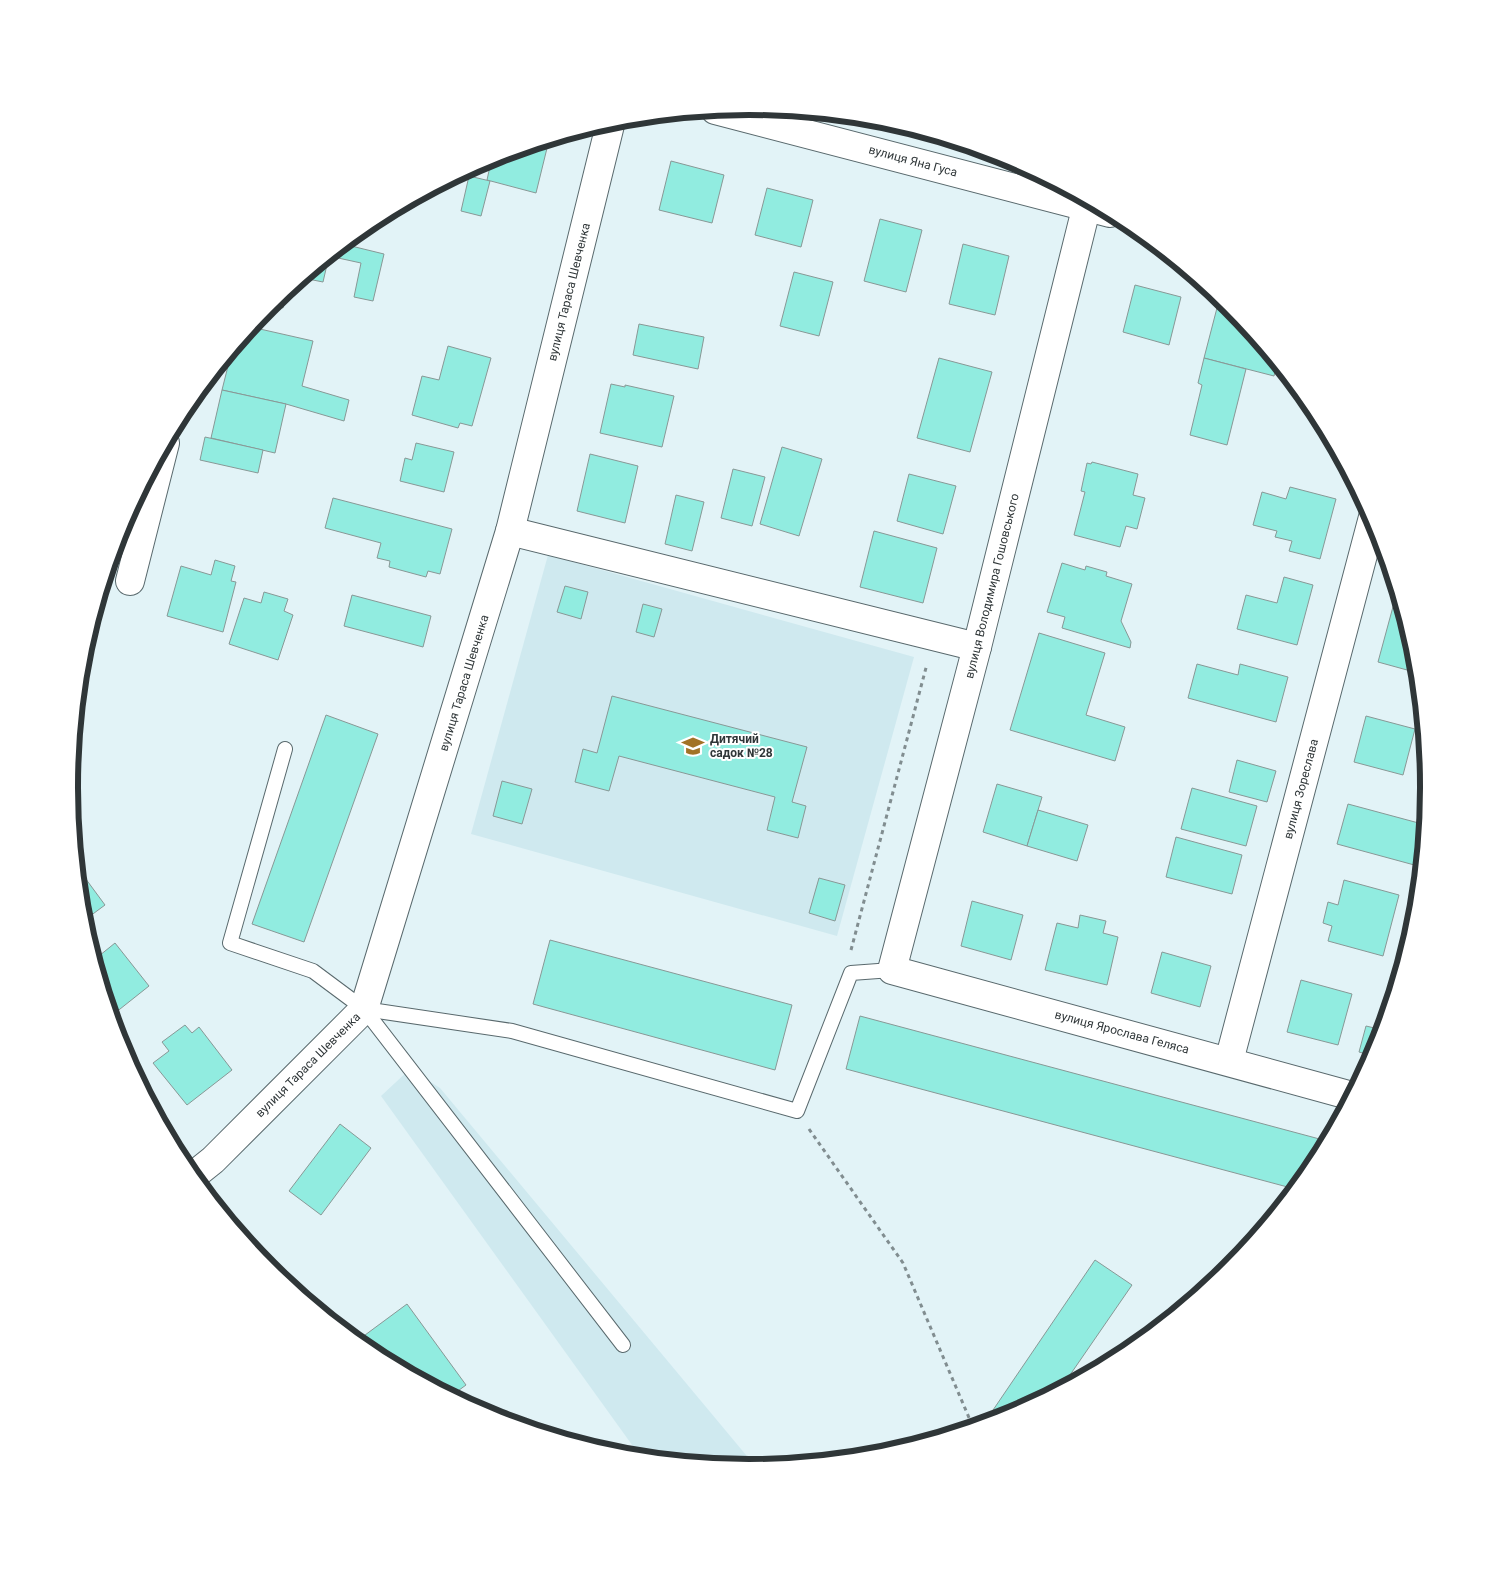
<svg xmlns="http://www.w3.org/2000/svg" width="1498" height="1574" font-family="Roboto,sans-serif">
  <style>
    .built { fill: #cfe9ef }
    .building { fill: #91ece0; stroke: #889896 }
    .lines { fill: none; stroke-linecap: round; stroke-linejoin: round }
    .service-casing { stroke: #59696d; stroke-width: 16 }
    .minor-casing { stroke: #59696d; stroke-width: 30 }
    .path { stroke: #818d90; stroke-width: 3; stroke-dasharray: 4 4; stroke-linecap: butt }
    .service { stroke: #fff; stroke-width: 14 }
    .minor { stroke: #fff; stroke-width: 28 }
    .labels { text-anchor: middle; stroke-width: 4; stroke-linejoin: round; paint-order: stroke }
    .street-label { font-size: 12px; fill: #2f3638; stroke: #fff }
    .poi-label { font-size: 12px; font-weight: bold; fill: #2f3638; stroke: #fff; text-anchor: start }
    .rim { fill: none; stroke: #2f3638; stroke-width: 6 }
  </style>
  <rect width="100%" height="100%" fill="#e2f3f7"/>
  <!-- built -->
  <g class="built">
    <polygon points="548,555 914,657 837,936 471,834"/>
    <polygon points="410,1069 440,1088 756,1467 640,1456 381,1096"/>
  </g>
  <!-- building -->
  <g class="building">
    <polygon points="549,140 536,193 487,180 492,157"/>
    <polygon points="671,161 724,175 712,223 659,210"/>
    <polygon points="469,176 490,181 481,216 461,211"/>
    <polygon points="767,188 813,200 801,247 755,235"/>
    <polygon points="880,219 922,230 906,292 864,281"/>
    <polygon points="343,244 384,254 373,301 354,297 361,263 329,256"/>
    <polygon points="963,244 1009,256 995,315 949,304"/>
    <polygon points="329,256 323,282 303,278"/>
    <polygon points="794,272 833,282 819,336 780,326"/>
    <polygon points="1135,285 1181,297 1169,345 1123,332"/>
    <polygon points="287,290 283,308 270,304"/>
    <polygon points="1218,304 1231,308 1277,363 1274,376 1204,358"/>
    <polygon points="639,324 704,337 698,369 633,355"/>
    <polygon points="251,327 313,341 302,386 349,400 344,421 286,404 222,390 232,350"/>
    <polygon points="448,346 491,358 472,426 460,423 458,428 412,415 422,376 439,380"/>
    <polygon points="939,358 992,372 970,452 917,438"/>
    <polygon points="1204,358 1246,369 1227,445 1190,435 1202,385 1198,383"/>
    <polygon points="611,384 625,387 625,385 674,396 662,447 600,433"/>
    <polygon points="222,390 286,404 275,453 211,438"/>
    <polygon points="205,437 263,450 258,473 200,460"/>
    <polygon points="416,443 454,452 444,492 400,481 405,458 412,460"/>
    <polygon points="782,447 822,459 799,536 760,524"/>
    <polygon points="590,454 638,466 625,523 577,511"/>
    <polygon points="1092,462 1138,474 1133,495 1145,498 1137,529 1126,526 1120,547 1074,535 1085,492 1081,491 1087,463 1091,464"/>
    <polygon points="733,469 765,477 752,526 721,518"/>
    <polygon points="909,474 956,486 943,534 897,521"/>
    <polygon points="1290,487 1336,499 1320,559 1289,551 1292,541 1275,537 1277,531 1253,525 1262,492 1286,499"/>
    <polygon points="676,495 704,502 692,551 665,544"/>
    <polygon points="333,498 452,529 440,574 428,571 426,577 389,567 390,561 377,558 381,543 325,528"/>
    <polygon points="874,531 937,548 923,603 860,587"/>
    <polygon points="215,560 235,566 231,581 236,582 223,632 167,616 181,566 211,575"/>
    <polygon points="1062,563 1085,570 1086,566 1107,572 1106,576 1132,584 1121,621 1131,642 1130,648 1062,628 1065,617 1047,612"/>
    <polygon points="1284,577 1313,585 1297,645 1237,629 1246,595 1277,603"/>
    <polygon points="565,586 588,592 581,619 557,612"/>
    <polygon points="264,592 288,599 284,611 293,615 278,660 229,644 244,598 261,603"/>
    <polygon points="352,595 431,616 423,647 344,626"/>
    <polygon points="1394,603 1401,605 1416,655 1418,673 1378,662"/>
    <polygon points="643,604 662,609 654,637 636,632"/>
    <polygon points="1039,633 1105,653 1086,715 1125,727 1115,761 1010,730"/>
    <polygon points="1197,664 1238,675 1240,664 1288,677 1276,722 1188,698"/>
    <polygon points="612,696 807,747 792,802 806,806 798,838 767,830 775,797 619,756 609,791 575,782 583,749 597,753"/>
    <polygon points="326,715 378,734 304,942 252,924"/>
    <polygon points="1366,716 1415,729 1403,775 1354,762"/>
    <polygon points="1237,760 1276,771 1267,802 1229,792"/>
    <polygon points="502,781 532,789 522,824 493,816"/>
    <polygon points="997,784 1042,797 1027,846 983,832"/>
    <polygon points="1192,788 1257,806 1246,846 1181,829"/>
    <polygon points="1348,804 1426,825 1418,866 1337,844"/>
    <polygon points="1038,810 1088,825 1077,861 1027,846"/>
    <polygon points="1176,837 1242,855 1232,894 1166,877"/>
    <polygon points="77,867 105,905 82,922 82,919"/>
    <polygon points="819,878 845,885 835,921 809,913"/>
    <polygon points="1344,880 1399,895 1383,956 1328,941 1332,926 1323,923 1328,902 1338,905"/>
    <polygon points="972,901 1023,915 1011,960 961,946"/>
    <polygon points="1080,915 1106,921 1103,933 1118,937 1107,985 1045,970 1057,923 1078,928"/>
    <polygon points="550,940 792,1005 775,1070 533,1004"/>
    <polygon points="115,943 149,986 115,1013 107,1004 94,960"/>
    <polygon points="1162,952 1211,966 1200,1007 1151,993"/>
    <polygon points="1301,980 1352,994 1338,1045 1287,1032"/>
    <polygon points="860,1016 1327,1141 1314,1165 1295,1189 846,1069"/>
    <polygon points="185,1025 192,1033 199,1027 232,1070 187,1105 153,1063 169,1051 162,1042"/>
    <polygon points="1366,1026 1383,1030 1373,1056 1359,1052"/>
    <polygon points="340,1124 371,1148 321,1215 289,1191"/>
    <polygon points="1095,1260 1132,1285 1061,1388 999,1419 991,1413"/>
    <polygon points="407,1304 466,1385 451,1396 373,1353 361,1338"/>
  </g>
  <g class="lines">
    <!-- service casing -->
    <g class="service-casing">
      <g id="service">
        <polyline points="285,749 230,943 313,971 364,1009 623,1345"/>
        <polyline points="364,1009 512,1031 797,1111 851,973 892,970"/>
      </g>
    </g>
    <!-- minor casing -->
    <g class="minor-casing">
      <g id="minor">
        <polyline points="715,110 1110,213"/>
        <polyline points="1088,201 977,647 892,970 1352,1096"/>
        <polyline points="510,531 977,647"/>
        <polyline points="130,581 165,443"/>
        <polyline points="1229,1061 1373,517"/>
        <polyline points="193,1176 213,1160 364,1009 510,531 611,121"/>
      </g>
    </g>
    <!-- path -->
    <g class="path">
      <polyline points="851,950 927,664"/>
      <polyline points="809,1129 903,1263 973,1427"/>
    </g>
    <!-- service -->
    <use href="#service" class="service"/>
    <!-- minor -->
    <use href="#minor" class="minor"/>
  </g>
  <!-- icons -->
  <defs>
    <g id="school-bare" transform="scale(1.725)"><path d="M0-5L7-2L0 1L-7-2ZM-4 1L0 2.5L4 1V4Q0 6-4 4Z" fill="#a27226" stroke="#fff" stroke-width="2.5" paint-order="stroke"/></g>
  </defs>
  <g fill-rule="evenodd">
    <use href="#school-bare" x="693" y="746"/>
  </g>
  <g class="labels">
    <!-- street labels -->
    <g class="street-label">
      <text transform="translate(913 161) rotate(15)" y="4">вулиця Яна Гуса</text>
      <text transform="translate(569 292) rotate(-76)" y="4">вулиця Тараса Шевченка</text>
      <text transform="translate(992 586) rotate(-76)" y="4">вулиця Володимира Гошовського</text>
      <text transform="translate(464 683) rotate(-73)" y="4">вулиця Тараса Шевченка</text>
      <text transform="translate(1301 789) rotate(-75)" y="4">вулиця Зореслава</text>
      <text transform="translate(1122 1032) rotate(15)" y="4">вулиця Ярослава Геляса</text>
      <text transform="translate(308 1065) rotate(-45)" y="4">вулиця Тараса Шевченка</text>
    </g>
    <!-- poi labels -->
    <g class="poi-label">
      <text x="710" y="743">Дитячий<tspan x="710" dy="14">садок №28</tspan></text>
    </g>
  </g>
  <!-- crop -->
  <path d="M0 0H1498V1574H0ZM749 115H749A671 671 0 0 1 1420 786V788A671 671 0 0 1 749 1459H749A671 671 0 0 1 78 788V786A671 671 0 0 1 749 115Z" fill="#fff" fill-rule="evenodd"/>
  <path class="rim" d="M749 115H749A671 671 0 0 1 1420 786V788A671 671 0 0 1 749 1459H749A671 671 0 0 1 78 788V786A671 671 0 0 1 749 115Z"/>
</svg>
